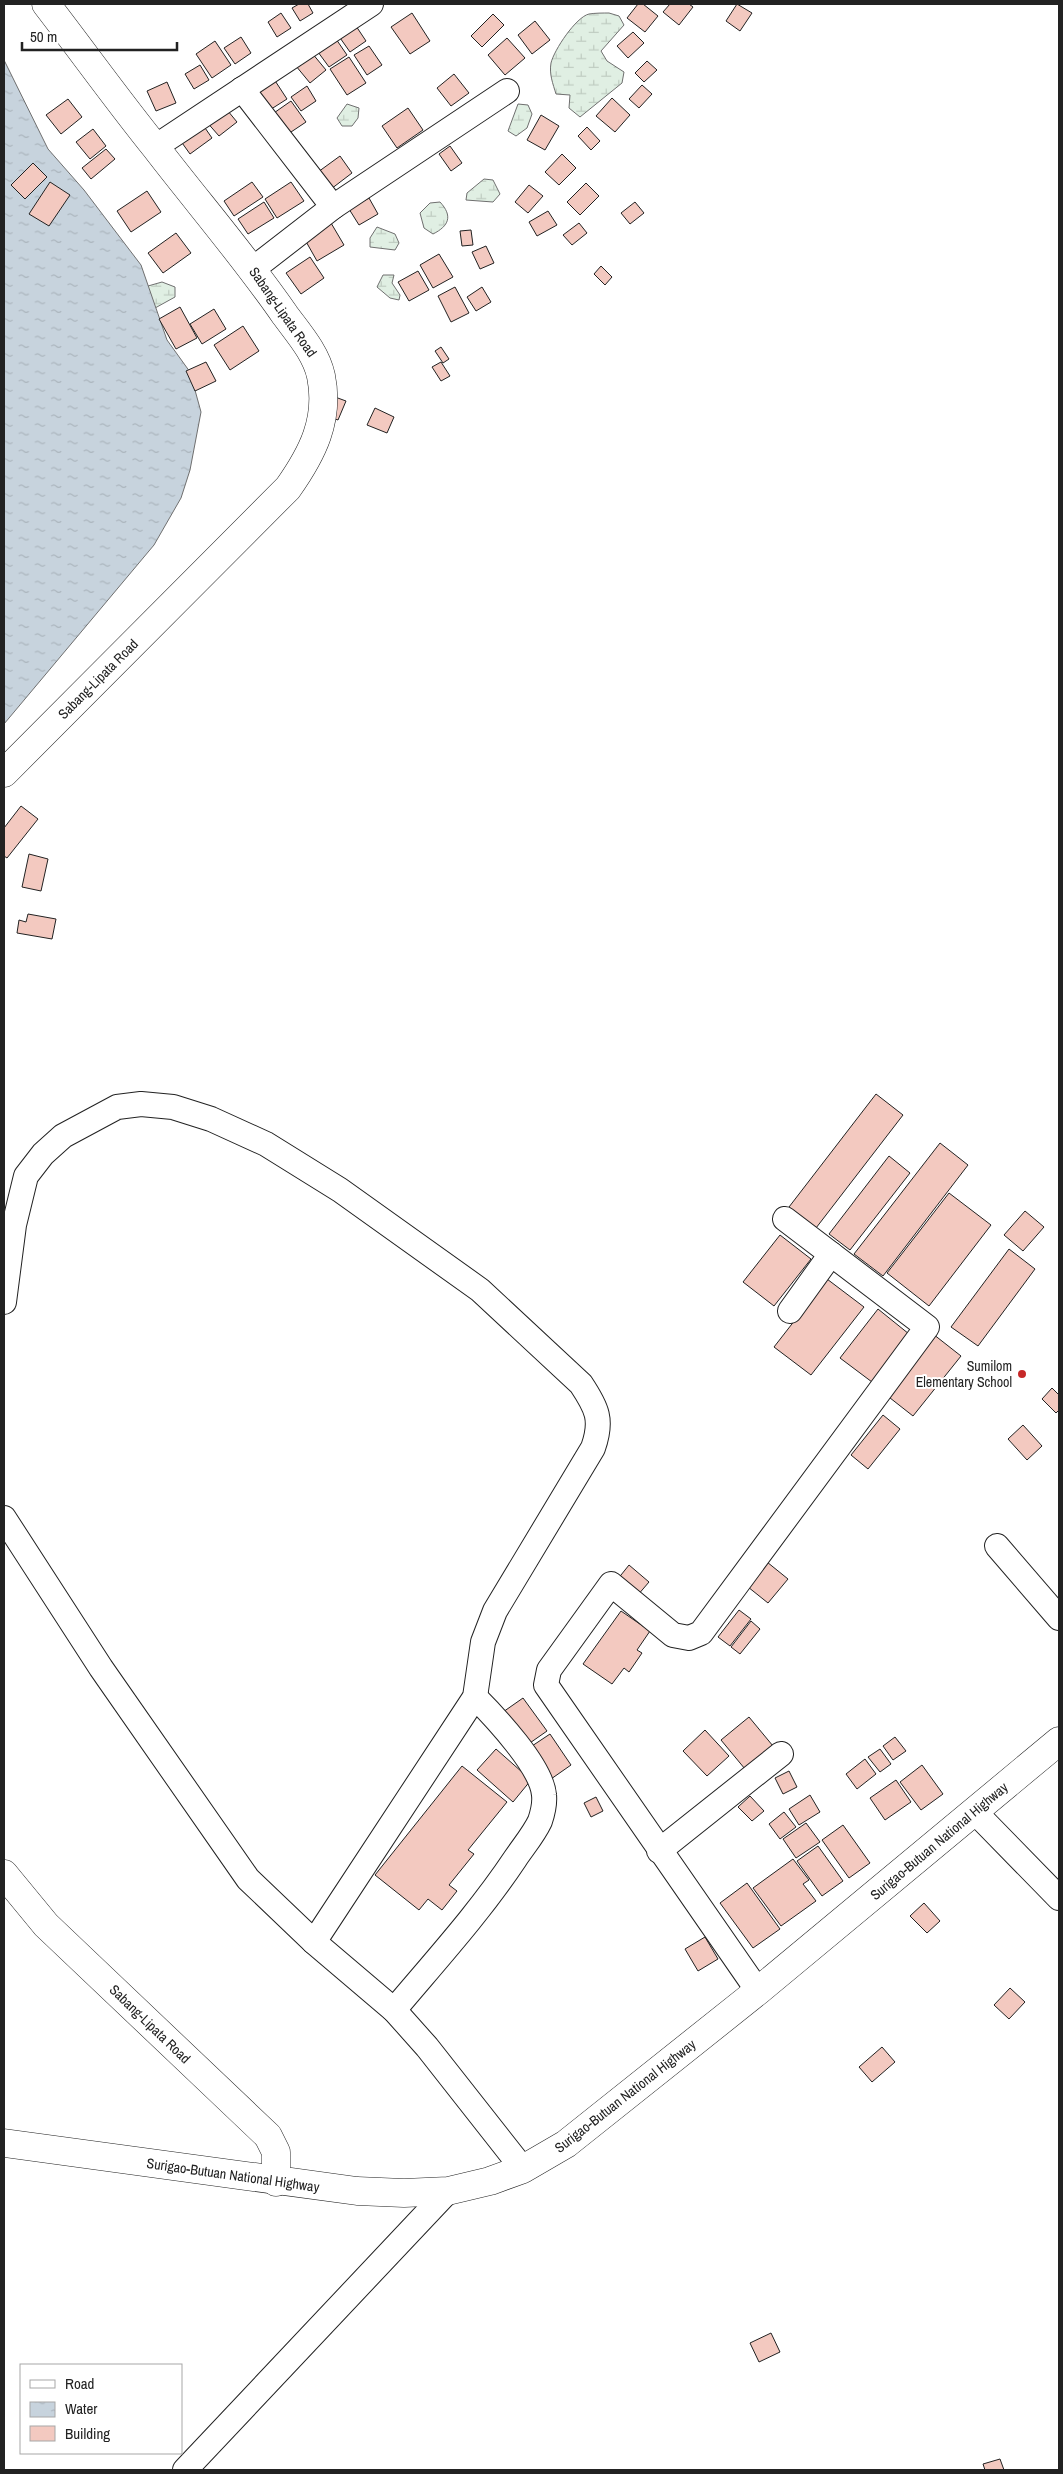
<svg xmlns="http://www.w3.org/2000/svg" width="1063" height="2474" font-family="'Archivo Narrow',sans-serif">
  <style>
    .wetland { fill: url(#wetland-marsh); stroke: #6f6f6f }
    .water { fill: url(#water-ripples); stroke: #6f6f6f }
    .building { fill: #f3c9c0; stroke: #222 }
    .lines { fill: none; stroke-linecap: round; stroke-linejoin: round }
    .minor-casing { stroke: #222; stroke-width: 26 }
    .major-casing { stroke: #222; stroke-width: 29 }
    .highway-casing { stroke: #222; stroke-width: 29 }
    .minor { stroke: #fff; stroke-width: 24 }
    .major { stroke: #fff; stroke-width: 28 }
    .highway { stroke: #fff; stroke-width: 28 }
    .poi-dot { fill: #c62828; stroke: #fff; stroke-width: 2 }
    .labels { text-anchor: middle; stroke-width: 4; stroke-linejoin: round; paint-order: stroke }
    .street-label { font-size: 14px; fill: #222; stroke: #fff }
    .poi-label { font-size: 14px; fill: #222; stroke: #fff; text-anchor: end }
  </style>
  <defs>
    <pattern id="wetland-marsh" width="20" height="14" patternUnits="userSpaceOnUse" patternTransform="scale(1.25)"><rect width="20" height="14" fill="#e0efe3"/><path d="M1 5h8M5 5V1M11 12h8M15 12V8" fill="none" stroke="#c0cdc2"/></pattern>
    <pattern id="water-ripples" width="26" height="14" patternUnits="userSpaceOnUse" patternTransform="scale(1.25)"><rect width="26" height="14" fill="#c7d3dd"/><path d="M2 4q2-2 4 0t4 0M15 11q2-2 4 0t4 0" fill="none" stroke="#abb5bd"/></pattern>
  </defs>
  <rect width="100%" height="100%" fill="#fff"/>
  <!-- wetland -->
  <g class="wetland">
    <path d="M609,13L619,16L624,25L601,51L607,61L624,72L622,83L580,117L569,108L570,95L556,94C553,84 549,74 551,63C554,50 576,17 589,14C595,13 603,13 609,13Z"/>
    <polygon points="347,104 359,108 358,118 352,126 342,126 337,118"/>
    <polygon points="518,104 528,105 532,114 527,128 516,136 508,131"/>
    <polygon points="484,179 493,180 500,194 493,202 466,200 467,193"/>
    <path d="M440,202C453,216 449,226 433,234L424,228L420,213L430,203Z"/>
    <polygon points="377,227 395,234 399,243 395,250 370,247 370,238"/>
    <polygon points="383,275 394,275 392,283 400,295 399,300 390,298 377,287"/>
    <polygon points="162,282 175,287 175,297 146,313 142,296 148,286"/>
  </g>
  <!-- water -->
  <polygon class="water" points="4,60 48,149 84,190 141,265 167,340 190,372 201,412 190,470 181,498 154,545 4,724"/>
  <!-- building -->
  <g class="building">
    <polygon points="299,4 308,4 313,13 300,21 292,8"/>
    <polygon points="638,4 643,4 658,16 645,32 627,18"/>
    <polygon points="670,4 689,4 693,7 679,25 663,12"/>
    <polygon points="737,4 752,13 740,31 726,21"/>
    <polygon points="281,13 291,28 277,37 268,22"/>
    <polygon points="412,13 430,41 410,54 391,27"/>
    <polygon points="493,14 504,25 482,47 471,36"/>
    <polygon points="535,21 550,40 532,54 518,35"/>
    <polygon points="354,23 366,41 350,52 338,35"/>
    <polygon points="633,32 644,43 628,58 617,46"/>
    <polygon points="241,37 251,53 235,64 224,48"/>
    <polygon points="507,38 525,58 505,75 488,55"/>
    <polygon points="336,39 347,55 329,67 318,52"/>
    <polygon points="215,41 231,65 212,78 196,54"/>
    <polygon points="369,46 382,65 367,75 354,55"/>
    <polygon points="307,47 326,70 310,83 291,60"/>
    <polygon points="349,57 366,83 347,95 330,69"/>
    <polygon points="647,61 657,70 644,82 635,73"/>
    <polygon points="200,65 209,80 194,89 185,74"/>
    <polygon points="270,73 287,99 265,113 248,87"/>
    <polygon points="454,74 469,93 451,106 437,88"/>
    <polygon points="167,82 176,103 156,111 147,91"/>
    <polygon points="642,85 652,94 639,108 629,99"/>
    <polygon points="307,86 316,101 301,111 291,97"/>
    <polygon points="612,98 630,115 615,132 596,116"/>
    <polygon points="68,99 82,117 61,134 46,115"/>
    <polygon points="291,101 306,122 285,136 271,115"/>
    <polygon points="223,105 237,122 219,136 205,120"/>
    <polygon points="408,108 423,130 397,148 382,126"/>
    <polygon points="541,115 559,126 545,150 527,140"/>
    <polygon points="203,125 212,138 190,154 180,140"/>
    <polygon points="587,127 600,141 591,150 578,136"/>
    <polygon points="93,129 106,146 90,159 76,142"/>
    <polygon points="450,146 462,163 451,171 439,154"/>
    <polygon points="106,149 115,159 91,179 82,168"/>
    <polygon points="562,154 576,168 559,185 545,172"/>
    <polygon points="340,156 352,173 331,189 318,172"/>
    <polygon points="33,163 47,177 25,199 11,185"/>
    <polygon points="50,182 70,195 49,226 29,214"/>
    <polygon points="252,182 263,197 234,216 224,201"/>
    <polygon points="291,182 304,201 277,218 265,199"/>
    <polygon points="586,183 599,196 580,215 567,202"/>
    <polygon points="529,185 543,196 528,213 515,202"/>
    <polygon points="147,191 161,212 131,232 117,211"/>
    <polygon points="369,198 378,214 359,225 349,209"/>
    <polygon points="264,202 274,218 248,234 238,219"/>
    <polygon points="635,202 644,213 630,224 621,213"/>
    <polygon points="548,211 557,225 537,236 529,222"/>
    <polygon points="331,223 344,245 317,261 304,238"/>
    <polygon points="579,223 587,233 572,245 563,235"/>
    <polygon points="471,230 473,245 462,246 460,231"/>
    <polygon points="176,233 191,253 163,273 148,253"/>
    <polygon points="486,246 494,263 480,269 472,252"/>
    <polygon points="439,254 453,277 433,288 420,265"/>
    <polygon points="310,257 324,278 301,294 286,273"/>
    <polygon points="601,266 612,277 605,285 594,274"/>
    <polygon points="418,271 429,290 409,301 398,282"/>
    <polygon points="455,287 469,313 451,322 438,296"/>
    <polygon points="482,287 491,302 476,311 467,297"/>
    <polygon points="180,307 197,338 176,349 159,319"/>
    <polygon points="214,309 226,329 202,344 190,324"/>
    <polygon points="243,326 259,351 230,370 214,345"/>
    <polygon points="441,347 449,359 443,363 435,351"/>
    <polygon points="206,362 216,381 195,391 186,371"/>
    <polygon points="441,362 450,376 441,381 432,367"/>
    <polygon points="335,397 346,401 338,420 327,416"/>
    <polygon points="375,408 394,417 387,433 367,425"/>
    <polygon points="21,806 38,819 7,858 4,856 4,828"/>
    <polygon points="29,854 48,859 41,891 22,887"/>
    <polygon points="28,914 56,919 52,939 17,933 19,920 26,922"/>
    <polygon points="876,1094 903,1115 816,1228 789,1207"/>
    <polygon points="940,1143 968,1165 883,1276 854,1254"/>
    <polygon points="889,1156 910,1173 850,1250 829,1234"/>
    <polygon points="949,1193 991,1225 929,1306 887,1273"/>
    <polygon points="1025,1211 1044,1227 1023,1251 1004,1235"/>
    <polygon points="780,1235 811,1259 774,1306 743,1282"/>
    <polygon points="1009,1249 1035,1269 978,1346 951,1327"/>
    <polygon points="827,1279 864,1307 811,1375 774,1347"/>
    <polygon points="878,1309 909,1334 872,1382 840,1358"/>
    <polygon points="933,1334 961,1356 913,1416 885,1394"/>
    <polygon points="1052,1388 1059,1395 1059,1410 1056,1413 1042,1399"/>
    <polygon points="883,1415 900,1429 868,1469 851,1455"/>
    <polygon points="1023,1425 1042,1446 1027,1460 1008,1439"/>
    <polygon points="767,1562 788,1579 768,1603 748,1587"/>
    <polygon points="629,1565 649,1582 637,1596 617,1580"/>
    <polygon points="739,1610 751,1619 730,1646 718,1637"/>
    <polygon points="621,1611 650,1631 637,1650 642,1653 629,1672 624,1668 612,1684 583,1664"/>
    <polygon points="751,1621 760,1629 740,1654 731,1647"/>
    <polygon points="523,1698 547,1731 527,1745 503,1712"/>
    <polygon points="749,1717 773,1746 745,1769 721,1740"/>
    <polygon points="705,1730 729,1756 707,1776 683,1751"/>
    <polygon points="550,1734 571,1765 551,1779 529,1748"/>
    <polygon points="895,1737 906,1751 893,1760 883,1746"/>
    <polygon points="496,1749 531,1780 513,1802 477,1770"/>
    <polygon points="880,1749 891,1764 880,1772 868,1757"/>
    <polygon points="865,1759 876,1774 857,1789 846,1774"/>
    <polygon points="922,1765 943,1794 921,1810 900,1782"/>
    <polygon points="462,1766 507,1802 468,1850 474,1854 449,1885 457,1891 442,1910 428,1899 419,1910 375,1875"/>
    <polygon points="789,1771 797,1787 783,1794 775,1778"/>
    <polygon points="896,1780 911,1802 885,1820 870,1798"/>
    <polygon points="810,1795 820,1812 799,1825 789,1809"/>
    <polygon points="750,1796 764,1811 752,1821 738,1807"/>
    <polygon points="596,1797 603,1811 591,1817 584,1803"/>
    <polygon points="784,1812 796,1827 780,1839 769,1824"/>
    <polygon points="806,1823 820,1842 796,1858 783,1839"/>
    <polygon points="843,1825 870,1863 849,1878 822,1840"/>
    <polygon points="818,1846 843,1881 822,1896 797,1861"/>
    <polygon points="793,1859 809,1880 803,1884 816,1901 781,1926 753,1888"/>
    <polygon points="747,1883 780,1929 753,1948 720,1903"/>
    <polygon points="924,1903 940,1921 927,1933 910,1916"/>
    <polygon points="705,1937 718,1959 698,1971 685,1949"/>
    <polygon points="1010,1988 1025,2002 1009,2019 994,2005"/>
    <polygon points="882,2047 895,2062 872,2082 859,2067"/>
    <polygon points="771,2333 780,2352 759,2362 750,2343"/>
    <polygon points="1000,2459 1004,2470 985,2470 983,2464"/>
  </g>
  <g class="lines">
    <!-- minor casing -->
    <g class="minor-casing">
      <g id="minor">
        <polyline points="242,89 333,207"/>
        <polyline points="155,147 371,4"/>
        <polyline points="253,269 333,207 507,91"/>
        <path d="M4,1302L14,1225L26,1176L43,1154L63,1136L117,1107L141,1104L173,1107L211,1119L266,1144L340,1190L480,1290L581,1384C597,1408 603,1420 593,1448L495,1611L483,1642L475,1697L314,1942"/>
        <polyline points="790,1311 831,1254"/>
        <polyline points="4,1518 101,1668 248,1879 314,1942 394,2010 427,2047 523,2169"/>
        <polyline points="997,1546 1059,1618"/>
        <polyline points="974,1811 1059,1898"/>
        <polyline points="659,1851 781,1754"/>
        <polyline points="758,1991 546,1685 549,1670 611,1584 673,1635 689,1638 701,1633 927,1327 785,1219"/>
        <path d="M394,2010C436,1960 479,1913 515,1859C523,1847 534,1834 540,1821C543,1812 545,1804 544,1795C542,1767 495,1717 475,1697"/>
        <polyline points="185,2470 448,2191"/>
      </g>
    </g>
    <!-- major casing -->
    <g class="major-casing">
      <g id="major">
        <path d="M4,773L288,488C312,454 330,420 321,376C316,353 299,334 285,315C245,257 199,204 156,148C118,101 83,52 46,4"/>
        <polyline points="4,1874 46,1925 268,2136 276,2152 276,2182"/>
      </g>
    </g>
    <!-- highway casing -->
    <g class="highway-casing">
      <polyline id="highway" points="4,2143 357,2191 404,2193 448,2191 490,2181 523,2169 566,2144 758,1991 1059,1741"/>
    </g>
    <!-- minor -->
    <use href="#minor" class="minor"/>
    <!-- major -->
    <use href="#major" class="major"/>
    <!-- highway -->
    <use href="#highway" class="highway"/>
  </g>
  <!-- markers -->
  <circle class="poi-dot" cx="1022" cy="1374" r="5"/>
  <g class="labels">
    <!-- street labels -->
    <g class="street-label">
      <text transform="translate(283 312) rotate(55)" y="5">Sabang-Lipata Road</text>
      <text transform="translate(98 679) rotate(-45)" y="5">Sabang-Lipata Road</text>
      <text transform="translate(939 1841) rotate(-40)" y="5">Surigao-Butuan National Highway</text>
      <text transform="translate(150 2024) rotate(44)" y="5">Sabang-Lipata Road</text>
      <text transform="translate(625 2096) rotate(-38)" y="5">Surigao-Butuan National Highway</text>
      <text transform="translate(233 2175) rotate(8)" y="5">Surigao-Butuan National Highway</text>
    </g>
    <!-- poi labels -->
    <g class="poi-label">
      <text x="1012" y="1371">Sumilom<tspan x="1012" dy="16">Elementary School</tspan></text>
    </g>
  </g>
  <!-- border -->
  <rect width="1063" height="2474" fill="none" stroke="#222222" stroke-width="10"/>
  <!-- legend -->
  <rect x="20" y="2364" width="162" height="90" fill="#ffffff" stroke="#a7a7a7"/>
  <rect x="30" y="2380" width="25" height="8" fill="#ffffff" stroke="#a7a7a7"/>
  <text x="65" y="2389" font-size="15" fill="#222222">Road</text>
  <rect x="30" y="2402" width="25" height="15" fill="url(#water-ripples)" stroke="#a7a7a7"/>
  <text x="65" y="2414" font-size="15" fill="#222222">Water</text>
  <rect x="30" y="2426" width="25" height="15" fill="#f3c9c0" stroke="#a7a7a7"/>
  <text x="65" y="2439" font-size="15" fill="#222222">Building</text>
  <!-- scale -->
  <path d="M22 42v8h155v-8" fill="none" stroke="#222222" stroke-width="2.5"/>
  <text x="30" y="42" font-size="15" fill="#222222" stroke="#ffffff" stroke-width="4" paint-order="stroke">50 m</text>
</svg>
